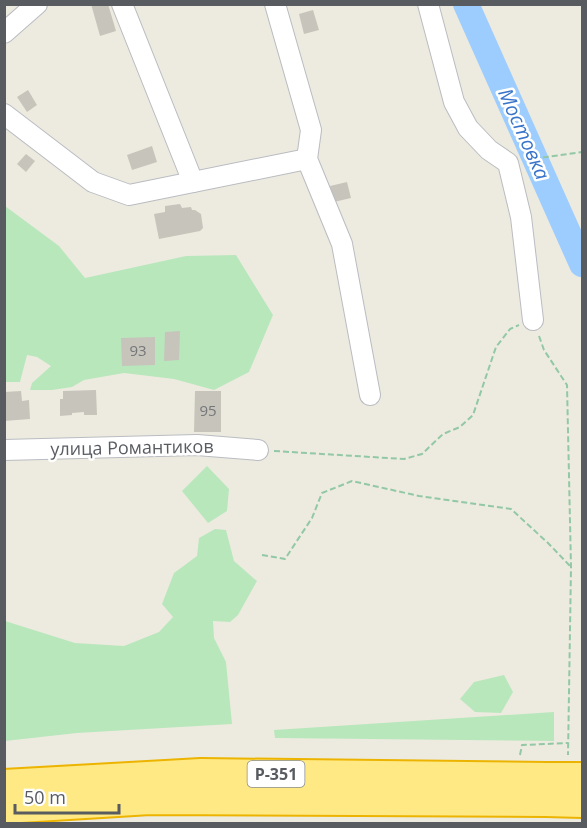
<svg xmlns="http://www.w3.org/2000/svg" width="587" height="828" font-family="'Open Sans',sans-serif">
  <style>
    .green { fill: #b9e7bc }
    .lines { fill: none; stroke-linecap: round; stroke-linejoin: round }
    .river { stroke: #9dcdff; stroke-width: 26 }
    .building { fill: #c7c4bc }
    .minor-casing { stroke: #babcc2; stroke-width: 22 }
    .highway-casing { stroke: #ecb400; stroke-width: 32 }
    .path { stroke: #92c8a5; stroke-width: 2; stroke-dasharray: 6 3; stroke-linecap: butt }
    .minor { stroke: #fff; stroke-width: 20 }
    .highway { stroke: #ffe984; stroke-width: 28 }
    .highway-bridge-casing { stroke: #ecb400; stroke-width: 32; stroke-linecap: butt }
    .highway-bridge { stroke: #ffe984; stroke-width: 28 }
    .labels { text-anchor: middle; stroke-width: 5; stroke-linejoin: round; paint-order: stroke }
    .number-label { font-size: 15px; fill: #747678 }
    .shield { fill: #fff; stroke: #8a8d90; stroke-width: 1.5 }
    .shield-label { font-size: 16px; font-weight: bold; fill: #585c61 }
    .street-label { font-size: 18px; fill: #585c61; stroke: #fff }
    .water-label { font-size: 20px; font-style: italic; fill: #3874ca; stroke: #fff }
  </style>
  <rect width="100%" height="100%" fill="#edebdf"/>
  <!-- green -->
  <g class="green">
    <polygon points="5,206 59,246 85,278 186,256 236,255 273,315 249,372 214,390 174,379 124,373 84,380 72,387 52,390 30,390 32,383 51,366 37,357 27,355 20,382 5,382"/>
    <polygon points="207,466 229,489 227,511 208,523 182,491"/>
    <polygon points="215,529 226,530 234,561 257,581 238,615 230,622 213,621 214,638 226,662 232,724 77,733 5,741 5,621 75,643 124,646 159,632 173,617 162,604 174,573 197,556 199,538"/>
    <polygon points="504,675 513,692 501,713 475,712 460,699 474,682"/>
    <polygon points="554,712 554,741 275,738 274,730"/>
  </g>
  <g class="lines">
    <!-- river -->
    <polyline class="river" points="466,4 582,264"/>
  </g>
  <!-- building -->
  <g class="building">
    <polygon points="91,4 108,4 116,31 100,36"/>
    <polygon points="313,10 319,30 304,34 299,14"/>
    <polygon points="28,90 37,105 27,112 17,97"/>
    <polygon points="152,146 157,162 132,170 127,155"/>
    <polygon points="26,154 35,161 26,172 17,164"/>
    <polygon points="347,182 351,198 334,202 330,186"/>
    <polygon points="180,204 182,208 191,207 192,210 195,210 201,214 203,228 200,231 159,239 154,214 165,212 165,206"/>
    <polygon points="180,331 179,360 164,361 165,332"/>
    <polygon points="155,337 155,365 122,366 121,338"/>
    <polygon points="96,390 97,415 84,415 84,412 72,413 72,415 60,416 60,399 63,399 63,391"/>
    <polygon points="21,391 22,401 29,400 30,419 4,421 4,392"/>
    <polygon points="195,391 221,391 221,432 194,432"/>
  </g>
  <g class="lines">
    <!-- minor casing -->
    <g class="minor-casing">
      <g id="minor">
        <polyline points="122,4 193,182"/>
        <polyline points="275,4 311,130 307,159 342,244 370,395"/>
        <polyline points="428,4 454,102 468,128 489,150 508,163 521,217 533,320"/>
        <polyline points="4,33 37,4"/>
        <polyline points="4,114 93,182 129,195 307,159"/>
        <polyline points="4,450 197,445 258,450"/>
      </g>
    </g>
    <!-- highway casing -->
    <g class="highway-casing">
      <g id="highway">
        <polyline points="4,784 201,773 547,777"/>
        <polyline points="4,809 150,800 546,802"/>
      </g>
    </g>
    <!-- path -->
    <g class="path">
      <polyline points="525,160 582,152"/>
      <polyline points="539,336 544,350 567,385 571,567 568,755"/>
      <polyline points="274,451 404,459 422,454 443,434 460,427 473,415 496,347 510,329 519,325"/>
      <polyline points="262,555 285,559 312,518 322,493 352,481 419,496 511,509 548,543 571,567"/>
      <polyline points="520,755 522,745 568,743"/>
    </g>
    <!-- minor -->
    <use href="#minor" class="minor"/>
    <!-- highway -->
    <use href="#highway" class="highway"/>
    <!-- highway-bridge casing -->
    <g class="highway-bridge-casing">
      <g id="highway-bridge">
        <polyline points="547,777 582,777"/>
        <polyline points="546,802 582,803"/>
      </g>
    </g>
    <!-- highway-bridge -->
    <use href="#highway-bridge" class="highway-bridge"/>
  </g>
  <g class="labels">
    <!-- number labels -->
    <g class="number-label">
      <text x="138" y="356">93</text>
      <text x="208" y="416">95</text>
    </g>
    <!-- shield labels -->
    <rect class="shield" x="247.5" y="761" width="57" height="26" rx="4.5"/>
    <g class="shield-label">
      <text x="276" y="780">Р-351</text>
    </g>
    <!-- street labels -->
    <g class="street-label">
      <text transform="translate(132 448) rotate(-1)" y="6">улица Романтиков</text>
    </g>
    <!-- water labels -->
    <g class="water-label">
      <text transform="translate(524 134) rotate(66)" y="7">Мостовка</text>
    </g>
  </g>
  <!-- border -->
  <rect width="587" height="828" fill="none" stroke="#585c61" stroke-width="12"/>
  <!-- scale -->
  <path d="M15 804v9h104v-9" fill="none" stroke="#585c61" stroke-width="3"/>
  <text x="24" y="804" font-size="18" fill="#585c61" stroke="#ffffff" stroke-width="4.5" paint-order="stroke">50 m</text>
</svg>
